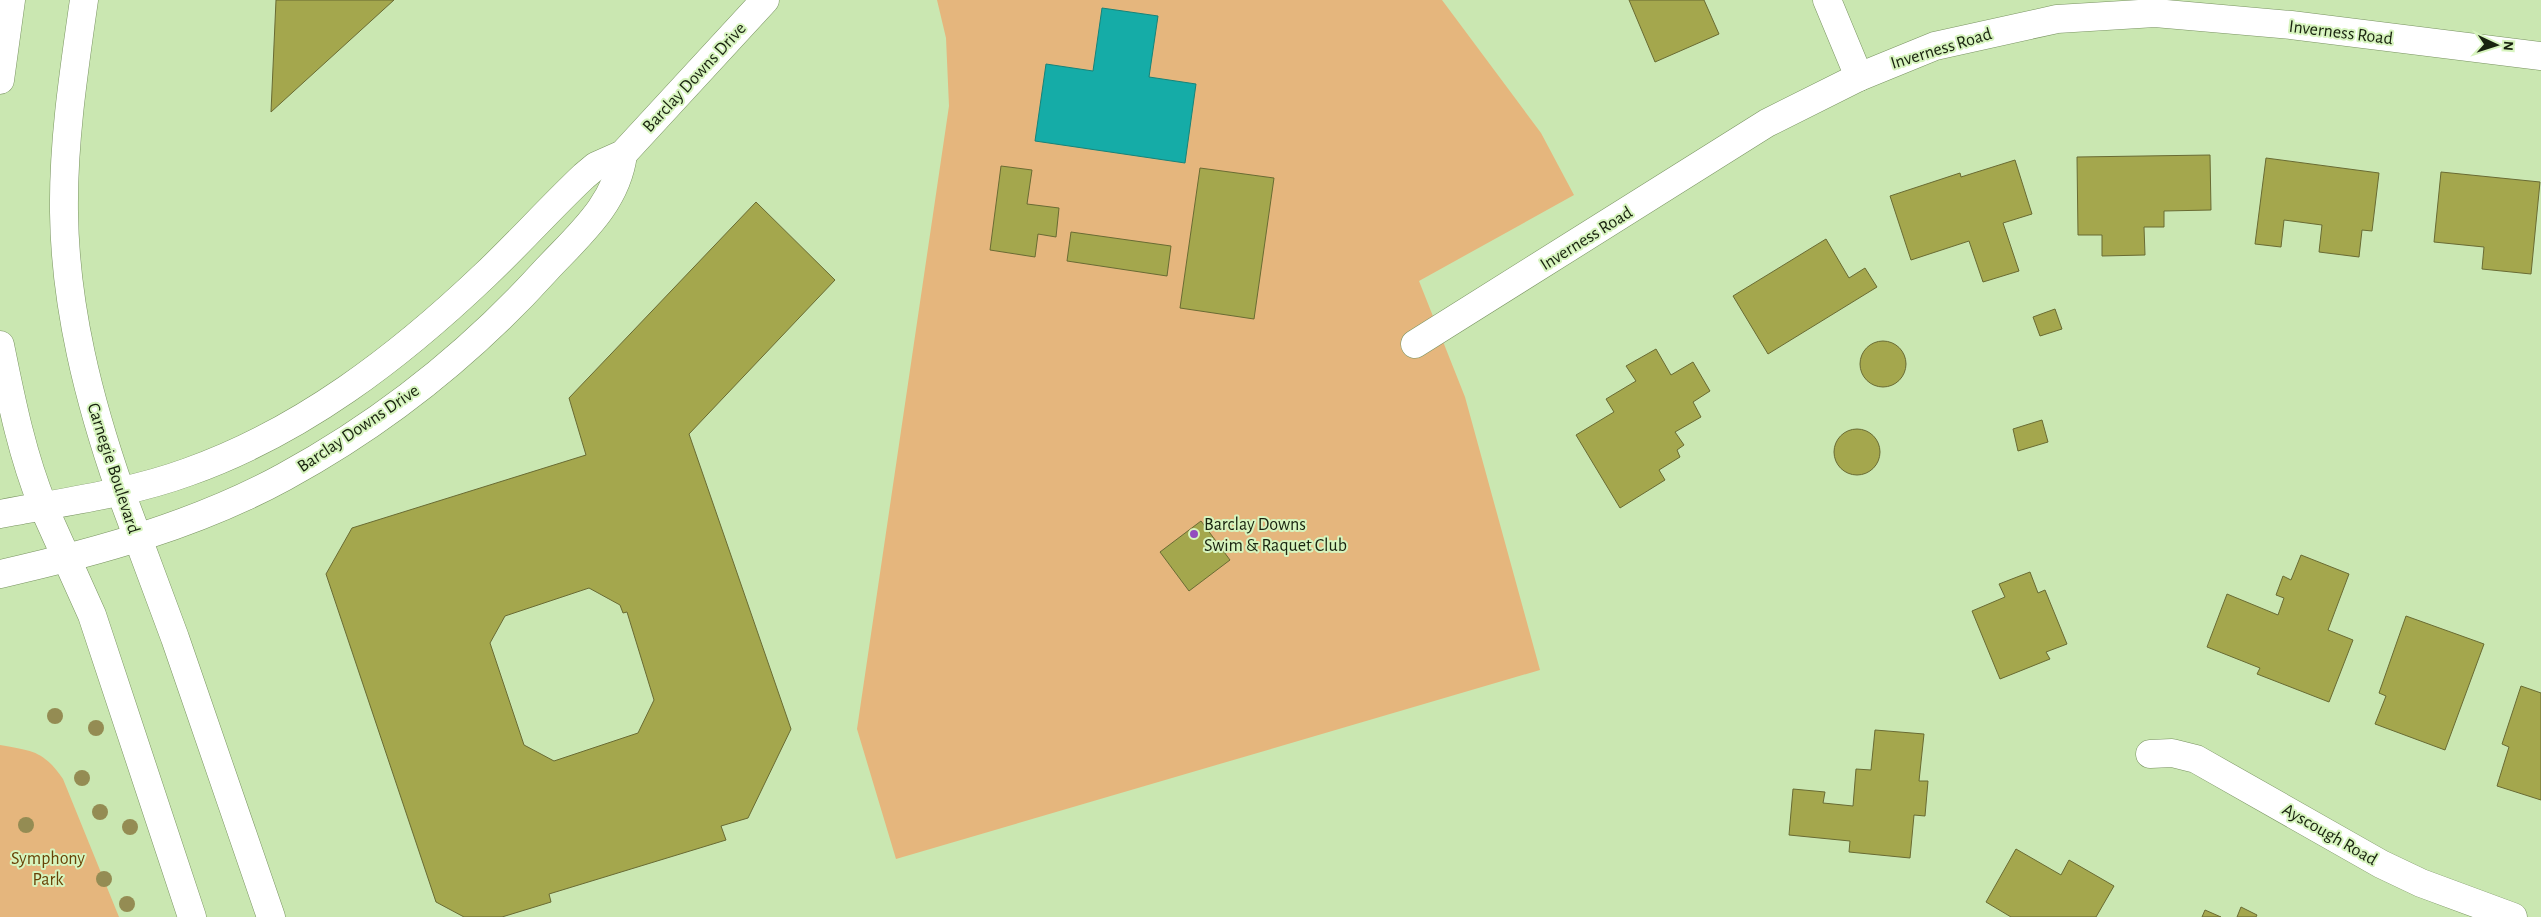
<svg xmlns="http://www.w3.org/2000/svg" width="2541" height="917" font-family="'Alegreya Sans',sans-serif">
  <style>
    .green { fill: #e5b67d }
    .water { fill: #15aca7; stroke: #168379 }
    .building { fill: #a4a74d; stroke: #696b33; fill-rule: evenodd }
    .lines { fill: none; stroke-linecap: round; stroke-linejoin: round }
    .minor-casing { stroke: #799361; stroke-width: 29 }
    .tertiary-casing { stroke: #799361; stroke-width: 29 }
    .minor { stroke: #fff; stroke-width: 28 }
    .tertiary { stroke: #fff; stroke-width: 28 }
    .tree { fill: #948c53 }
    .poi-dot { fill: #934cbf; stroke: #d7f4be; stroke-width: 2 }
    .labels { text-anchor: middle; stroke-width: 4; stroke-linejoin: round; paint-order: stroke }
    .street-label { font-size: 18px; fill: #19230f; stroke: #d7f4be }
    .poi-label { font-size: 18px; fill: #19230f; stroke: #d7f4be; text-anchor: start }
    .park-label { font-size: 18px; fill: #684206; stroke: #d7f4be }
  </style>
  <rect width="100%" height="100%" fill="#cae7b1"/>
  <!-- green -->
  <g class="green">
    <polygon points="937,0 1442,0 1541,133 1574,195 1419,281 1465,397 1540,670 896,859 857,729 949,106 946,38"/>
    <path d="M0,745C32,751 43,750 63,779L119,917H0Z"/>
  </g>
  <!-- water -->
  <polygon class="water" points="1102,8 1158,16 1149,77 1196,84 1185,163 1035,141 1046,64 1093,71"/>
  <!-- building -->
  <g class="building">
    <polygon points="276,0 394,0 271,112"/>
    <polygon points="1629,0 1704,0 1719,34 1655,62"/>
    <polygon points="2210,155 2211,210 2164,211 2164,227 2144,227 2145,255 2102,256 2102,235 2078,235 2077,157"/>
    <polygon points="2266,158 2379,173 2372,231 2362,230 2359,257 2319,252 2322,225 2284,220 2281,247 2255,244"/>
    <polygon points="2015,160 2032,214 2003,223 2019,271 1983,282 1969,241 1911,260 1890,196 1960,173 1961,177"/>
    <polygon points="1001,166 1032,170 1027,204 1059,208 1056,237 1038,234 1035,257 990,250"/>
    <polygon points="1200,168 1274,178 1254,319 1180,308"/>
    <polygon points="2441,172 2540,182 2531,274 2482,269 2484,247 2434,242"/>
    <path d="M756,202L835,280L689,434L791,729L748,818L721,826L726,840L549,894L551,902L502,917H464L436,902L326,574L352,528L586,455L569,398ZM589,588L620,605L623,613L627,612L654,700L638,733L554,761L524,745L490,643L505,616Z"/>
    <polygon points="1071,232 1171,246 1167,276 1067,261"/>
    <polygon points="1826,239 1849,278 1865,268 1877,287 1768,354 1733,296"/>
    <polygon points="2055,309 2062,329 2040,336 2033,317"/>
    <circle cx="1883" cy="364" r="23"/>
    <polygon points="1656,349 1671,375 1693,362 1710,391 1693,402 1701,417 1675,432 1684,445 1677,450 1680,457 1659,470 1665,480 1620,508 1576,435 1614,412 1606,399 1636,381 1626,366"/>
    <polygon points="2042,420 2048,442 2018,451 2013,429"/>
    <circle cx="1857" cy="452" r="23"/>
    <polygon points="1201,521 1230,560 1189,591 1160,552"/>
    <polygon points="2301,555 2349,574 2328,630 2353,640 2329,702 2257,674 2260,668 2207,647 2227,594 2278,615 2284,598 2276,595 2283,576 2291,580"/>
    <polygon points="2030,572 2038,593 2045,590 2067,644 2046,652 2050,659 2000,679 1972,611 2005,597 1999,584"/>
    <polygon points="2406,616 2484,644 2445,750 2375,724 2386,696 2379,693"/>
    <polygon points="2521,686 2541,693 2541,800 2497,786 2509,747 2502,744"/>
    <polygon points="1875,730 1924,734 1919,781 1928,781 1925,816 1914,815 1910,858 1849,852 1850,841 1789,835 1793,789 1825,792 1823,803 1853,806 1856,769 1871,770"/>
    <polygon points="2016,849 2061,875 2069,860 2114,886 2096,917 2011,917 1986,902"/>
    <polygon points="2241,907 2257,915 2256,917 2237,917"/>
    <polygon points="2205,910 2221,917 2202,917"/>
  </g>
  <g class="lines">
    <!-- minor casing -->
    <g class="minor-casing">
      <g id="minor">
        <path d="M84,0C74,70 63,141 64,212C65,307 89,401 120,490"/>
        <polyline points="1827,0 1859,77"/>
        <polyline points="0,80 11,0"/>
        <polyline points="1415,344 1767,123 1859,77 1935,46 2057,19 2155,13 2291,25 2541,56"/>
        <path d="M0,345C11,399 22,455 43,506"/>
        <polyline points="2150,754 2172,753 2196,759 2381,864 2421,883 2513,917"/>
      </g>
    </g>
    <!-- tertiary casing -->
    <g class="tertiary-casing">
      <g id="tertiary">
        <polyline points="120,490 175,638 271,917"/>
        <polyline points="43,506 92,615 192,917"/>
        <path d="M0,514C62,502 128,494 188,472C301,432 399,357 485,275C519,243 550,208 584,176L596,166L623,154L765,0"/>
        <path d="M0,574C97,552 196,525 284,477C383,423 472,352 547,269C579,235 617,203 623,154"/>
      </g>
    </g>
    <!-- minor -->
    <use href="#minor" class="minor"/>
    <!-- tertiary -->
    <use href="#tertiary" class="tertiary"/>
  </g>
  <!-- trees -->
  <g class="tree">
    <circle cx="55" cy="716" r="8"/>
    <circle cx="96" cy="728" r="8"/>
    <circle cx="82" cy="778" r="8"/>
    <circle cx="100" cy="812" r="8"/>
    <circle cx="26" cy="825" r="8"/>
    <circle cx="130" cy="827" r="8"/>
    <circle cx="104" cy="879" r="8"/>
    <circle cx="127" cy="904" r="8"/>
  </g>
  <!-- markers -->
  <circle class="poi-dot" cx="1194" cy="534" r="5"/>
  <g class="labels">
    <!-- street labels -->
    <g class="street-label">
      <text transform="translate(2341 32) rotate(7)" y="6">Inverness Road</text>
      <text transform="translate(1941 48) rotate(-17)" y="6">Inverness Road</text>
      <text transform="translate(694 77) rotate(-47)" y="6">Barclay Downs Drive</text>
      <text transform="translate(1586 238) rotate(-32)" y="6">Inverness Road</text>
      <text transform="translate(358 428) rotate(-34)" y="6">Barclay Downs Drive</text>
      <text transform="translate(114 468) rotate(72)" y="6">Carnegie Boulevard</text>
      <text transform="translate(2330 834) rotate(30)" y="6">Ayscough Road</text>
    </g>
    <!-- poi labels -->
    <g class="poi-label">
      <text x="1204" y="530">Barclay Downs<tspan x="1204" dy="21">Swim &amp; Raquet Club</tspan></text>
    </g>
    <!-- park labels -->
    <g class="park-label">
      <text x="48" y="864">Symphony<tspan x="48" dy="21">Park</tspan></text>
    </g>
  </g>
  <!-- north arrow -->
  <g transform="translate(2496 45) rotate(94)" stroke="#d7f4be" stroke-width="4" paint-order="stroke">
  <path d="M0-4L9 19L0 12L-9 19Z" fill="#19230f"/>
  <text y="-8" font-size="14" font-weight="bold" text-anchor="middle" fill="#19230f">N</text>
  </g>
</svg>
